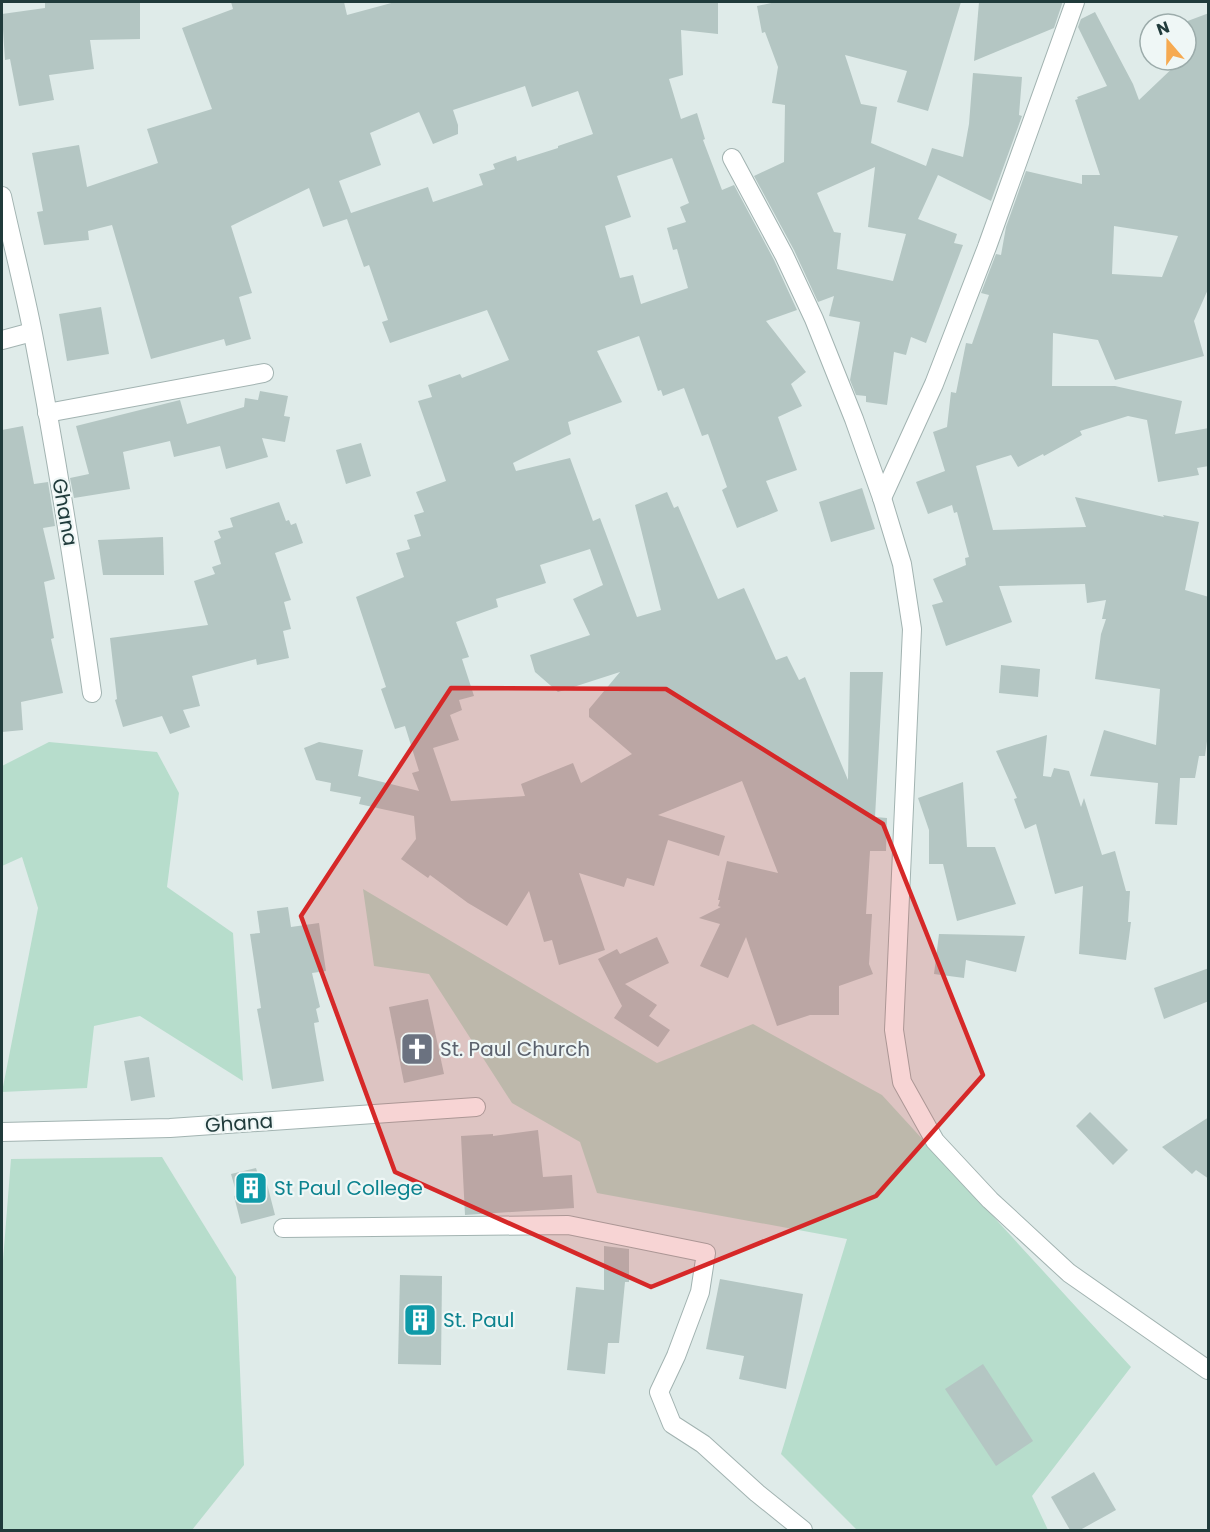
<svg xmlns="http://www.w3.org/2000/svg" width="1210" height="1532" font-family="Poppins,sans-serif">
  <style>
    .green { fill: #b7ddcc }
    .building { fill: #b4c6c3; fill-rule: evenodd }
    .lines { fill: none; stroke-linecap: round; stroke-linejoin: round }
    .minor-casing { stroke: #a2b3b1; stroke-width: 20 }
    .minor { stroke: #fff; stroke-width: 18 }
    .marked { fill: #d62828; fill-opacity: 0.2; stroke: #d62828; stroke-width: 4.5; stroke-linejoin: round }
    .labels { text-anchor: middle; stroke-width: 4.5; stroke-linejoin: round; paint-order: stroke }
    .street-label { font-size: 20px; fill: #203b3b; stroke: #eff7f6 }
    .worship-label { font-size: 20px; fill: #5b616d; stroke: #eff7f6; text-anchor: start }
    .culture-label { font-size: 20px; fill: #0d838f; stroke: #eff7f6; text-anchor: start }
  </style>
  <rect width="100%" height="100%" fill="#dfebe9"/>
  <!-- green -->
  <g class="green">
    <polygon points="49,742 157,752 179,793 167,887 233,933 243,1081 140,1016 94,1026 87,1088 2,1092 38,908 22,857 2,866 2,766"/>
    <polygon points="363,889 657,1063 753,1024 882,1095 1131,1367 1032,1496 1048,1530 857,1530 781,1454 847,1239 597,1193 580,1142 512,1103 429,974 374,966"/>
    <polygon points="162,1157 236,1277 244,1465 192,1530 2,1530 2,1273 11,1159"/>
  </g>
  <!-- building -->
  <g class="building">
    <polygon points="45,2 140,2 140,39 90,40 94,69 49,75 54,100 19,106 10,59 5,60 2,14 45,8"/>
    <path d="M231,2H344L347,15L395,2H718V34L681,30L683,75L669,79L681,119L697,113L705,139L703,140L722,190L734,185L774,260L797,310L766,321L806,372L791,384L802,406L778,417L797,470L766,481L778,511L737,528L722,490L727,487L708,434L702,436L684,388L663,396L661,390L658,391L639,336L597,351L622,402L568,422L571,434L513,463L516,471L570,458L593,521L600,518L637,617L661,610L635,505L667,492L674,508L678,506L718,599L744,588L776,660L787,656L799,680L805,677L848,780L850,672H883L875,817L887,818L886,851H870L866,914H872L869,964L873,974L839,986V1015H810L777,1026L746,937L728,978L700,966L720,924L699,918L721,907L718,906L720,900H718L727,861L778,873L742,781L658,815L725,836L719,856L668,840L654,886L627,878L624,887L579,873L605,950L559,965L552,940L544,942L529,891L507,926L468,903L430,875L428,878L401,859L416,839L414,816L359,804L361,797L330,791L331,783L316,780L304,748L319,742L363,750L358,776L419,791L412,773L419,771L405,726L395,729L381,689L386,687L356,597L404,577L396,553L410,549L407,540L421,536L414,515L424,512L416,492L446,481L418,401L432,397L428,385L460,374L462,378L509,360L487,310L390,343L382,322L388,320L369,265L364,267L347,219L323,227L309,188L231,226L252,293L239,297L251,339L226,346L224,339L151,359L112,225L88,231L89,240L44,245L37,212L43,211L32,153L79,145L87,187L158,163L147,129L212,109L182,28L233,9ZM525,86L532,107L578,91L593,134L558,146V148L517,161L516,156L493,164L495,169L479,174L483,185L433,202L428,187L351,213L339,181L381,165L370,133L419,112L433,144L458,134V125L453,110ZM672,158L689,203L680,207L686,222L667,228L673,250L677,249L688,288L641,304L633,275L620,278L605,226L631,217L617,176ZM590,549L603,585L573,599L590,635L530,655L535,672L558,692L620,672L589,709V717L632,754L581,783L573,763L521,784L525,796L451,801L433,748L459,740L450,715L462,710L459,700L474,696L462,659L469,657L456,622L498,607L496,599L546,583L540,565Z"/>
    <path d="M776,2H961L928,111L897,102L907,71L845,55L861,104L877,107L871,143L926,166L932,148L963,157L969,124L973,73L1022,77L1019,115L1022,116L991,201L938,175L918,219L957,234L954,243L963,245L926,343L911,337L906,355L894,352L887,405L866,402V396L856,395L850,380L860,322L829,316L834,296L818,302L794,250L754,176L784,162L785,105L772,103L778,67L765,32L762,33L757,6ZM875,167L868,227L906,234L893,281L837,269L841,233L834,232L817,193Z"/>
    <polygon points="979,2 1062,2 1062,4 1054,28 974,61"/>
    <path d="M1095,12L1133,84L1139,100L1181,60H1186V55L1194,47L1185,22L1209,13V287L1194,321L1204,356L1115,380L1098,340L1053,333L1052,386H1115L1182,401L1175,434L1209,428V466L1197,468L1199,475L1158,482L1147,420L1128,416L1080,431L1082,435L1044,456L1043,454L1018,467L1011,455L976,466L993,530L1086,527L1075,497L1164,517L1163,515L1199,522L1185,590L1209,597V726L1205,756H1199L1195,778H1180L1177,825L1155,824L1158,783L1090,776L1104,730L1156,745L1160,689L1095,679L1101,634L1106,619H1102L1106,600L1087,603L1085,584L999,586L1012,622L946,646L932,605L943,602L933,579L966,565L965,558L969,557L957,512L954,513L952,505L928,514L916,482L945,471L933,432L947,427L951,392L956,393L966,343L972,344L989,295L981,293L996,254L1001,255L1006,227L1026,171L1082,184V175H1100L1075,100L1078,99L1077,97L1107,86L1078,27L1081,19ZM1114,226L1178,236L1162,277L1112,274Z"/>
    <polygon points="101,307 109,354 67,361 59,314"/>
    <polygon points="260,391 288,396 284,416 290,417 285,442 262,438 268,457 226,469 220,446 174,457 170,441 123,452 130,489 74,498 70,478 89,474 76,426 180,400 187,424 244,407 245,398 258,400"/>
    <polygon points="23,426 34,484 48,482 55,526 43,528 55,579 44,582 54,638 51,639 63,693 21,702 23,730 2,732 2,430"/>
    <polygon points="361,443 371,476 346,484 336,450"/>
    <polygon points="862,488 875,529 831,542 819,502"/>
    <polygon points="279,502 286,521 289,520 291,525 296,523 303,543 275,553 291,600 284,602 291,629 283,631 289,658 257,665 256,659 192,676 200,706 183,710 190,727 170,734 162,716 123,727 115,700 117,699 110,638 208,625 194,581 215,574 212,567 221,564 214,541 221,538 218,531 233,527 230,518"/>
    <polygon points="163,537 164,575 103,575 98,540"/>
    <polygon points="1001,665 1040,669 1038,697 999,693"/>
    <polygon points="1047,735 1043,776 1051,777 1054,768 1069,771 1081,807 1084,798 1102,855 1115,851 1126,891 1130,891 1128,922 1131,922 1126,960 1079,954 1083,886 1055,894 1036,824 1025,829 1014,799 1017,798 996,751"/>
    <polygon points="963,782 967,847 995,847 1016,904 957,921 943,864 929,864 929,830 918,798"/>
    <polygon points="288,907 291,927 319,923 326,971 312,973 320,1007 316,1009 319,1022 314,1023 315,1030 324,1081 272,1089 257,1009 261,1008 250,934 260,933 257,911"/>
    <polygon points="939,934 1025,936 1016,972 966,960 964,978 934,974"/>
    <polygon points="657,937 669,963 625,984 657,1005 649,1016 670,1030 658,1047 614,1018 622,1006 598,959 617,949 620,954"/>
    <polygon points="1209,968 1209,1001 1164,1019 1154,988"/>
    <polygon points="428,999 444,1074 404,1083 389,1007"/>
    <polygon points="149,1057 155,1097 131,1101 124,1061"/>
    <polygon points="1090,1112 1128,1150 1113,1165 1076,1126"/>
    <polygon points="1209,1117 1209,1179 1196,1170 1192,1174 1162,1147"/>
    <polygon points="538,1130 543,1177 572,1175 574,1208 465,1215 461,1136 493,1134 493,1136"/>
    <polygon points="256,1168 260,1181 266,1180 275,1215 241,1224 234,1196 237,1195 231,1174"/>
    <polygon points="604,1246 629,1249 629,1282 625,1282 619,1343 608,1343 605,1374 567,1370 576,1287 604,1290"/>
    <polygon points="400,1275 442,1276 441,1365 398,1364"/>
    <polygon points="720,1279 803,1294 786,1389 739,1379 744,1356 706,1349"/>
    <polygon points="983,1364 1033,1441 996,1466 945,1389"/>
    <polygon points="1094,1472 1116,1510 1080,1530 1070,1530 1051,1497"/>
  </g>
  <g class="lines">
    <!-- minor casing -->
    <g class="minor-casing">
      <g id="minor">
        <polyline points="732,158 784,255 814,319 854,419 882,498 902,564 912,629 894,1030 902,1082 935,1141 990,1200 1069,1273 1208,1370"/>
        <path d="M2,196C12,242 24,288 33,334C56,453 75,573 92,693"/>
        <polyline points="2,340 32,332"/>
        <polyline points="47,413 264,373"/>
        <polyline points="882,498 934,384 987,247 1075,2"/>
        <polyline points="2,1132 170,1128 476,1107"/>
        <polyline points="283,1228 568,1225 706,1253 700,1292 676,1356 659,1392 672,1424 703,1444 757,1493 803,1530"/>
      </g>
    </g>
    <!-- minor -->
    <use href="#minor" class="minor"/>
  </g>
  <!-- marked area -->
  <path class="marked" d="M451,688L666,689L883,824L983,1075L876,1196L651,1287L395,1172L301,916Z"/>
  <!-- icons -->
  <defs>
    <g id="church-square" transform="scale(1.725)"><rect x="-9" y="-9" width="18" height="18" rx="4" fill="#6b7280" stroke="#eff7f6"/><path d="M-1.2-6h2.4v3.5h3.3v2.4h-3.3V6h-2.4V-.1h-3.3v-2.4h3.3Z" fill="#fff"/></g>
    <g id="building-square" transform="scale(1.725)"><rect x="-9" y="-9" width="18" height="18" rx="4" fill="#0f9aa8" stroke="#eff7f6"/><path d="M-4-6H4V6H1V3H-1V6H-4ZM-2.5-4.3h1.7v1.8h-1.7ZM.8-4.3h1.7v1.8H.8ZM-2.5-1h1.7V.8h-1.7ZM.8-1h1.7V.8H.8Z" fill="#fff"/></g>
  </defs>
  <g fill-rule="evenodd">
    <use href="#church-square" x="417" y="1049"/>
    <use href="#building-square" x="251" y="1188"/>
    <use href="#building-square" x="420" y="1320"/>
  </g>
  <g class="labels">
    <!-- street labels -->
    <g class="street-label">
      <text transform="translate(65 512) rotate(80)" y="7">Ghana</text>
      <text transform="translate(239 1123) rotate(-4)" y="7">Ghana</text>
    </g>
    <!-- worship labels -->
    <g class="worship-label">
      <text x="440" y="1056">St. Paul Church</text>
    </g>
    <!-- culture labels -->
    <g class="culture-label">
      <text x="274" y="1195">St Paul College</text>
      <text x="443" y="1327">St. Paul</text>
    </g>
  </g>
  <!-- border -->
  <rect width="1210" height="1532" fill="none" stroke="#203b3b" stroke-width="6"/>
  <!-- north arrow -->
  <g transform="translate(1168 42) rotate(340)"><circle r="28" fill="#eff7f6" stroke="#9cacab" stroke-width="1.5"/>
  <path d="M0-4.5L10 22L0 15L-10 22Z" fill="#f6aa51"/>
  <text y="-9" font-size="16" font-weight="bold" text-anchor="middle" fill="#203b3b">N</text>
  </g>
</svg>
